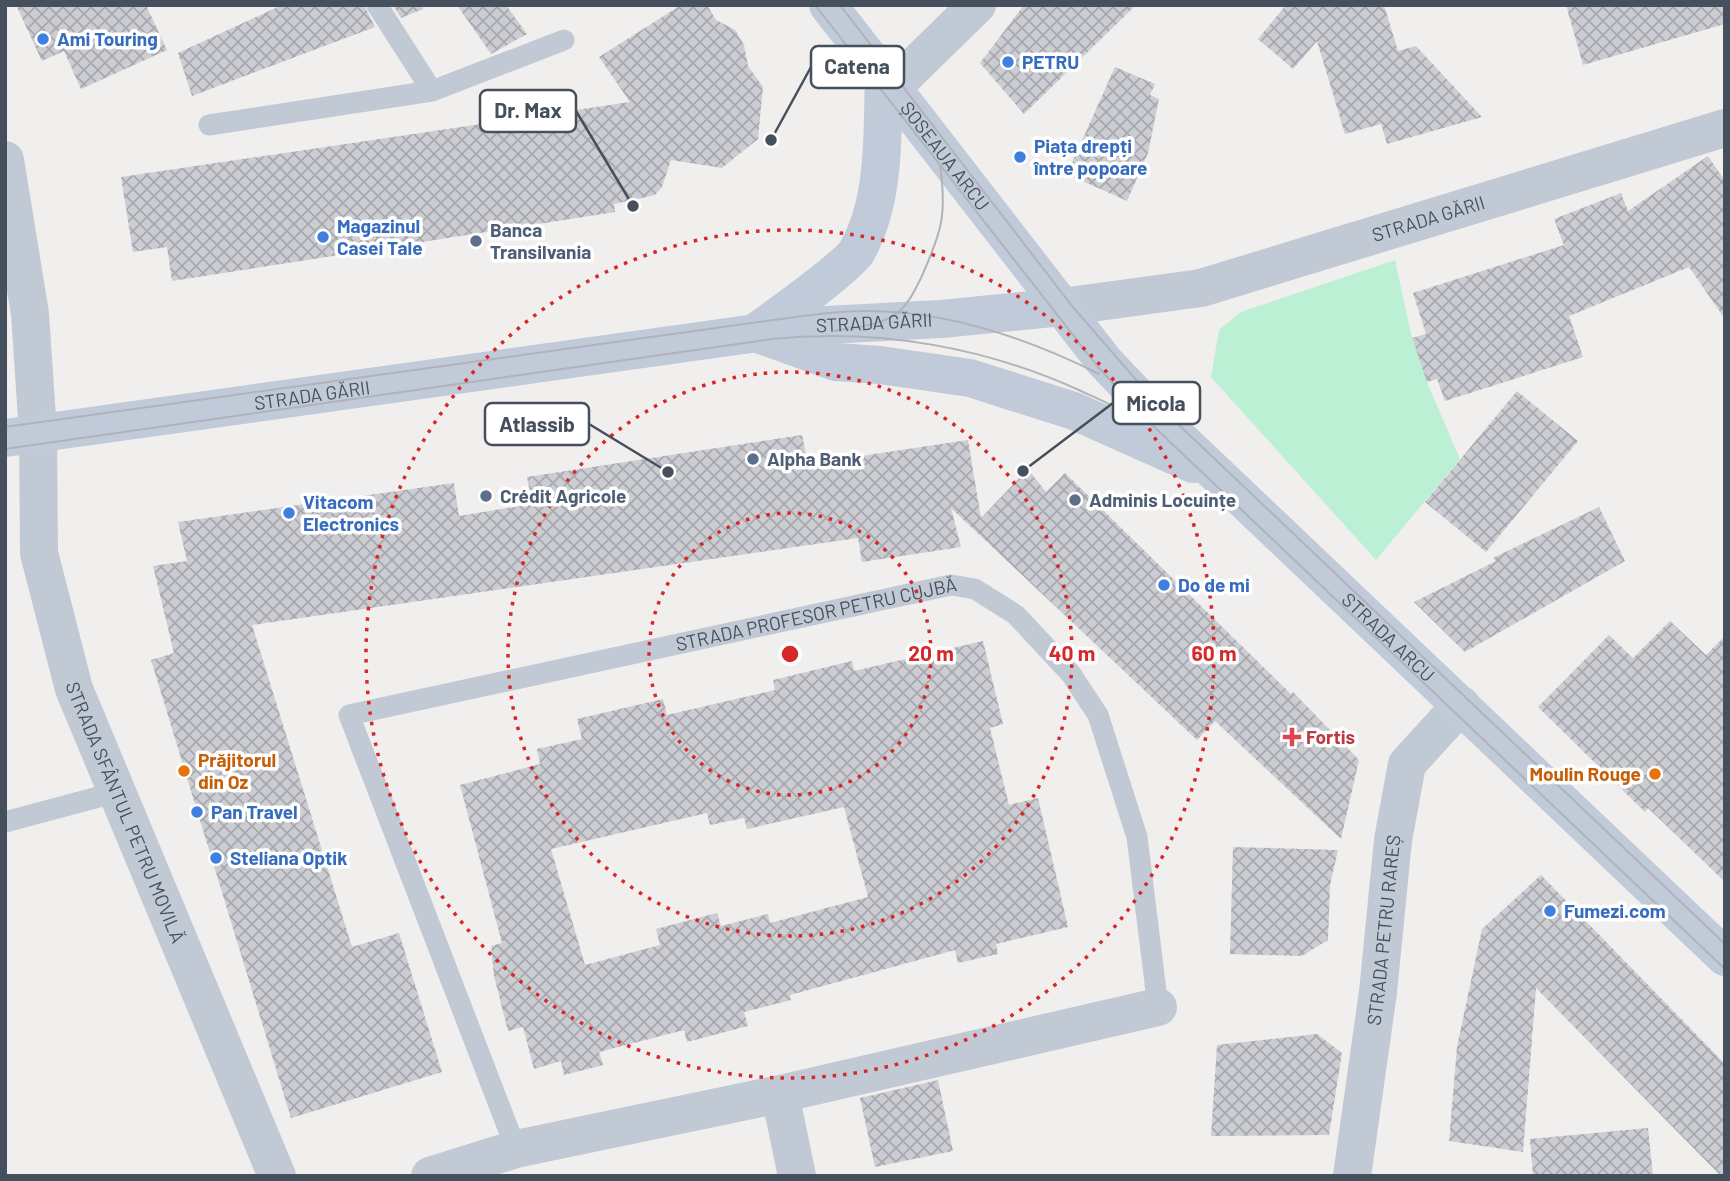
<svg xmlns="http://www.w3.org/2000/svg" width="1730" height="1181" font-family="Barlow,sans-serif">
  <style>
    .green { fill: #bbf0d4 }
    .building { fill: url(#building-cross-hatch); fill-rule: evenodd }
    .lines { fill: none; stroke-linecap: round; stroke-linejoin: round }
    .service { stroke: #c1c9d4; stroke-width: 21 }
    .minor { stroke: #c1c9d4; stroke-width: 38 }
    .tertiary { stroke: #c1c9d4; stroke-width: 38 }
    .secondary { stroke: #c0cad8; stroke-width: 38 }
    .tram { stroke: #b0b3b9; stroke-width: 2 }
    .ring { fill: none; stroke: #d62828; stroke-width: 3.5; stroke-dasharray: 3.5 7 }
    .shop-dot { fill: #3f7fe0; stroke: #fff; stroke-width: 2.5 }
    .service-dot { fill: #5c6f8a; stroke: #fff; stroke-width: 2.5 }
    .health-dot { fill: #e0444e; stroke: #fff; stroke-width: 2.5 }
    .food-dot { fill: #e8710a; stroke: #fff; stroke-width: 2.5 }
    .labels { text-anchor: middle; stroke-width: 7; stroke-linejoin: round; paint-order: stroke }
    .shop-label { font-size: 19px; font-weight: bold; fill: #366cbe; stroke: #fff; text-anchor: start }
    .street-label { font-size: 19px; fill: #46505c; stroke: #fff }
    .service-label { font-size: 19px; font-weight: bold; fill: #4e5e75; stroke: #fff; text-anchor: start }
    .health-label { font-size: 19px; font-weight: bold; fill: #be3a42; stroke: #fff; text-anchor: start }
    .food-label { font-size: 19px; font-weight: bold; fill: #c56008; stroke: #fff; text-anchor: start }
    .centre { fill: #d62828; stroke: #fff; stroke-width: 3.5 }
    .ring-label { font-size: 21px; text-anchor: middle; font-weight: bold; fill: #d62828; stroke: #fff; stroke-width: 7; stroke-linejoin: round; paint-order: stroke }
    .leader { fill: none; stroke: #46505c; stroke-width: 2.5 }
    .callout-dot { fill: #46505c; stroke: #fff; stroke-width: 2.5 }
    .callout { fill: #fff; stroke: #46505c; stroke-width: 2.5 }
    .callout-label { font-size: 21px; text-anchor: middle; font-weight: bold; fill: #46505c }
  </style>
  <defs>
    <pattern id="building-cross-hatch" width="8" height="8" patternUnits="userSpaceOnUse" patternTransform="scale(1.75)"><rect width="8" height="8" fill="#cbcdd3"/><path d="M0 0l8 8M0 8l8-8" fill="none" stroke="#a7a9ae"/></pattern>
  </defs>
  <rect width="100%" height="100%" fill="#f1eeee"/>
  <!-- green -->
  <polygon class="green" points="1395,260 1412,338 1427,382 1460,459 1376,560 1211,377 1219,330 1241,312"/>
  <!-- building -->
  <g class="building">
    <polygon points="16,5 146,5 167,50 81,89 64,51 42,61"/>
    <polygon points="282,5 364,5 375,27 192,96 178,53"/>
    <polygon points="393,5 423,5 423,9 401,18"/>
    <polygon points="457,5 506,5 527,34 491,54"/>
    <polygon points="681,5 707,5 716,20 735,30 744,45 748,66 763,87 758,139 722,168 671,160 662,187 655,195 614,204 615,212 172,281 167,247 133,252 121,177 630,102 599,57"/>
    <polygon points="1024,5 1136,5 1024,114 980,63"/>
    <polygon points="1286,5 1384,5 1398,51 1416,46 1482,117 1387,144 1381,124 1345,134 1317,41 1293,69 1258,39"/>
    <polygon points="1566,5 1725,5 1725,24 1583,65"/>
    <polygon points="1115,67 1155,84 1150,95 1159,99 1148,153 1127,201 1067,174"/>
    <polygon points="1708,156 1725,181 1725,319 1689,267 1569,316 1583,357 1445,401 1437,379 1427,382 1412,338 1426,334 1413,293 1564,245 1554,219 1621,193 1628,211"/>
    <polygon points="1517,391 1578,441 1486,552 1425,502"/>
    <polygon points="802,435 808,464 968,440 981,518 1028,469 1046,492 1065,473 1291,694 1293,692 1359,760 1341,839 1215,721 1197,740 951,508 961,547 862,562 858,538 252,625 352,947 399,933 442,1072 291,1118 151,660 174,653 153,566 187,561 178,522 454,483 459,516 532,504 527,477"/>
    <polygon points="1599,507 1625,561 1465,652 1414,602 1496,561 1493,558"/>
    <polygon points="1670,621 1706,655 1725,636 1725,882 1648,808 1645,812 1538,707 1609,635 1633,658"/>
    <path d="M983,641L1003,724L990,728L1009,805L1038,798L1068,927L996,944L998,954L958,963L955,950L790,995L791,1000L744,1012L748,1026L687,1042L684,1030L599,1052L603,1065L564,1075L561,1061L534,1069L523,1027L508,1031L494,976L491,946L502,943L460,785L540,764L537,749L582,739L577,719L663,699L667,715L775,690L773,680L852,661L854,671ZM844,807L868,897L770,923L768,914L721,926L717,913L656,929L660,945L585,965L551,849L707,813L710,825L744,818L747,829Z"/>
    <polygon points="1233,847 1338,850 1330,885 1328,940 1302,956 1230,954"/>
    <polygon points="1541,875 1725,1064 1725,1176 1721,1176 1536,988 1523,1152 1449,1141 1457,1047 1482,929"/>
    <polygon points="1317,1034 1342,1053 1329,1135 1211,1136 1217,1045"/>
    <polygon points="938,1080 953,1151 875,1167 860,1098"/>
    <polygon points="1648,1128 1653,1176 1533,1176 1530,1139"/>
  </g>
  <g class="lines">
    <!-- service -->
    <g class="service">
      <polyline points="377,5 432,91"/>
      <polyline points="209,125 432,91 564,40"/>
      <polyline points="5,822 117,792"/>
      <path id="s1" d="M516,1149L349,715L951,585L975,589L1016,615L1071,674L1098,715L1137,837L1158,1007"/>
    </g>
    <!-- minor -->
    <g class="minor">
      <polyline points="892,88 977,5"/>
      <polyline points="5,160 30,314 38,433"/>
      <polyline points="780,1094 797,1176"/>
      <polyline points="430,1176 516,1149 780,1094 1158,1007"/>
      <path id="s2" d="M1352,1176L1378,992L1393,840L1407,764L1461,705"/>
    </g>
    <!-- tertiary -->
    <g class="tertiary">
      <path id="s3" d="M1062,307L1201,288L1725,128"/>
      <path id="s4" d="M38,433L39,553L74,689L277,1176"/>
    </g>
    <!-- secondary -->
    <g class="secondary">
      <path id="s5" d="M828,5L1104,361L1166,426L1725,957"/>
      <path d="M756,332C773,320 851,264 857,251C886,199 882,134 884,76"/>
      <polyline points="761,335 836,362 880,365 970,378 1074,411 1193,464"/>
      <path id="s6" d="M5,438L807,326L941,319L1062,307"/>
    </g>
    <!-- tram -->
    <g class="tram">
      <polyline points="815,5 1098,367 1148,421 1725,969"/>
      <polyline points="840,5 1072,306 1158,405 1725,944"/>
      <path d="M835,331C853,327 881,326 897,313C908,305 915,290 921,278C942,231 947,215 940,164"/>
      <path d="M5,427L773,320C803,316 833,311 863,311C945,310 1027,338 1099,374"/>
      <path d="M5,449L772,339C878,328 985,347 1081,391C1101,400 1120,408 1137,421"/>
    </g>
  </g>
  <!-- distance rings -->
  <g class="ring">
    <circle cx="790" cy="654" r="141"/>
    <circle cx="790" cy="654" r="282"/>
    <circle cx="790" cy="654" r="424"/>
  </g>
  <!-- markers -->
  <g class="shop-dot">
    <circle cx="43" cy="39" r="7"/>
    <circle cx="1008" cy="62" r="7"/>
    <circle cx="1020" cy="157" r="7"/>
    <circle cx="323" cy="237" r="7"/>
    <circle cx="289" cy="513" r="7"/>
    <circle cx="1164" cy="585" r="7"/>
    <circle cx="197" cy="812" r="7"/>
    <circle cx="216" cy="858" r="7"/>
    <circle cx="1550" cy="911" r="7"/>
  </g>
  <g class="service-dot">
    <circle cx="476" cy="241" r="7"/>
    <circle cx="753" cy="459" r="7"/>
    <circle cx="486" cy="496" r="7"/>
    <circle cx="1075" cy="500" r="7"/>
  </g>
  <path class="health-dot" d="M1288.5 726.5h7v7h7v7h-7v7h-7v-7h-7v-7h7z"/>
  <g class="food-dot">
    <circle cx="184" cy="771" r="7"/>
    <circle cx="1655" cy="774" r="7"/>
  </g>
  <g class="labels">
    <!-- shop labels -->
    <g class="shop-label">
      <text x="57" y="46">Ami Touring</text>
      <text x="1022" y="69">PETRU</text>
      <text x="1034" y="153">Piața drepți<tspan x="1034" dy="22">între popoare</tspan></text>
      <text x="337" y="233">Magazinul<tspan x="337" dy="22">Casei Tale</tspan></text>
      <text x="303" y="509">Vitacom<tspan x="303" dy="22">Electronics</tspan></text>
      <text x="1178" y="592">Do de mi</text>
      <text x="211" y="819">Pan Travel</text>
      <text x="230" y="865">Steliana Optik</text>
      <text x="1564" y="918">Fumezi.com</text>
    </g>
    <!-- street labels -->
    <g class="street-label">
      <text dy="7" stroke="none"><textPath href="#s5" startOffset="191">ȘOSEAUA ARCU</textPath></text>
      <text dy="7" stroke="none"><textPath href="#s3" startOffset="378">STRADA GĂRII</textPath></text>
      <text dy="7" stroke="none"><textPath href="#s6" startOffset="877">STRADA GĂRII</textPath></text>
      <text dy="7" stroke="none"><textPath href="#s6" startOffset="310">STRADA GĂRII</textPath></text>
      <text dy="7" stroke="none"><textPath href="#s1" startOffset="943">STRADA PROFESOR PETRU CUJBĂ</textPath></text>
      <text dy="7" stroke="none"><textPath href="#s5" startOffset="847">STRADA ARCU</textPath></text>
      <text dy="7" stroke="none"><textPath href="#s4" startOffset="394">STRADA SFÂNTUL PETRU MOVILĂ</textPath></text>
      <text dy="7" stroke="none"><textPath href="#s2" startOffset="248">STRADA PETRU RAREȘ</textPath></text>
    </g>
    <!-- service labels -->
    <g class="service-label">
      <text x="490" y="237">Banca<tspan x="490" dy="22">Transilvania</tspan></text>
      <text x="767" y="466">Alpha Bank</text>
      <text x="500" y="503">Crédit Agricole</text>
      <text x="1089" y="507">Adminis Locuințe</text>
    </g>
    <!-- health labels -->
    <g class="health-label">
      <text x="1306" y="744">Fortis</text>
    </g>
    <!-- food labels -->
    <g class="food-label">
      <text x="198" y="767">Prăjitorul<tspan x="198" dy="22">din Oz</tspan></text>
      <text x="1641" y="781" text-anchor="end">Moulin Rouge</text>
    </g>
  </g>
  <circle cx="790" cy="654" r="10" class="centre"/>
  <g class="ring-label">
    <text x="931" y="661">20 m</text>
    <text x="1072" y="661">40 m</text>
    <text x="1214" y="661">60 m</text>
  </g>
  <!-- callouts -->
  <path class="leader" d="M771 140L811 67M633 206L576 111M1023 471L1113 403M668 472L589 424"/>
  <g class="callout-dot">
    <circle cx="771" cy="140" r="7"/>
    <circle cx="633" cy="206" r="7"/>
    <circle cx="1023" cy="471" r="7"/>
    <circle cx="668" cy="472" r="7"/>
  </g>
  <g class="callout">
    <rect x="811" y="46" width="93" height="42" rx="7"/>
    <rect x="480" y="90" width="96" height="42" rx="7"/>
    <rect x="1113" y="382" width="87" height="42" rx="7"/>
    <rect x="485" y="403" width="104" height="42" rx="7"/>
  </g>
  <g class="callout-label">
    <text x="857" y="74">Catena</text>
    <text x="528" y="118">Dr. Max</text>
    <text x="1156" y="411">Micola</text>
    <text x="537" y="432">Atlassib</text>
  </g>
  <!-- border -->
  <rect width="1730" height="1181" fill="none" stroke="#46505c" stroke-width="14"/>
</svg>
